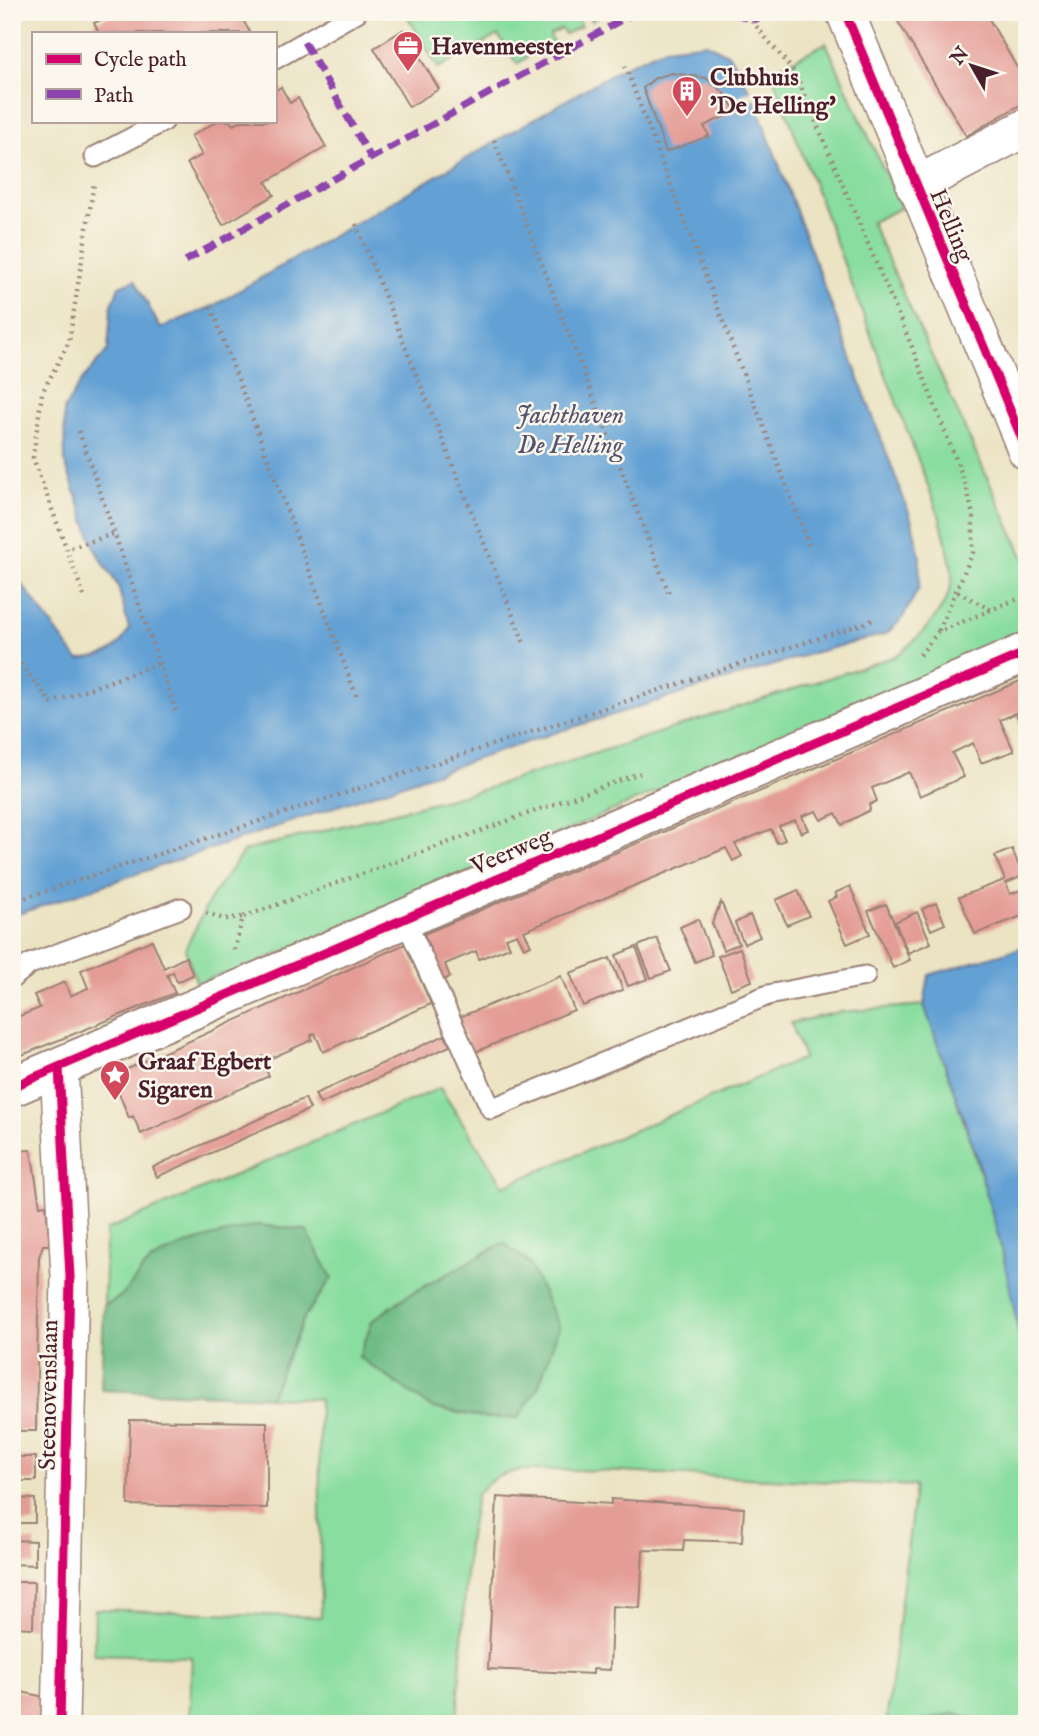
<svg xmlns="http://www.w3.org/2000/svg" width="1039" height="1736" font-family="'IM FELL English',serif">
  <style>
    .green { fill: #88dd9f; stroke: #697e65; stroke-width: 2; fill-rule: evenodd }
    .forest { fill: #6ebc86; stroke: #5c6e58; stroke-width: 2 }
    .water { fill: #63a1d4; stroke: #566080; stroke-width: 2 }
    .pier { fill: #ebe3c2 }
    .building { fill: #e49d96 }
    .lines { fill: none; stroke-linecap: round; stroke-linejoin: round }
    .lane-casing { stroke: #9a8176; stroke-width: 23 }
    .street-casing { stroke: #9a8176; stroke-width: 40 }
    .secondary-casing { stroke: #9a8176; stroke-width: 42 }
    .path { stroke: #9a8176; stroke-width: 4.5; stroke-dasharray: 2 5; stroke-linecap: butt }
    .lane { stroke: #fff; stroke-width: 19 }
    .street { stroke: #fff; stroke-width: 37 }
    .secondary { stroke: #fff; stroke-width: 38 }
    .quiet { stroke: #8e44ad; stroke-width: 7; stroke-dasharray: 14 7; stroke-linecap: butt }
    .cycleway-casing { stroke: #fbf7ec; stroke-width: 13 }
    .cycleway { stroke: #d6006c; stroke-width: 9 }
    .labels { text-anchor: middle; stroke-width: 5; stroke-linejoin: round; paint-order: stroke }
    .poi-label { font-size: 24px; font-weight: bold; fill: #4a1f2b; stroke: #fbf7ec; text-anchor: start }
    .street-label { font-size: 24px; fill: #4a1f2b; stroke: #fbf7ec }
    .water-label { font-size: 26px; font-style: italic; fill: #54536f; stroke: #fbf7ec }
  </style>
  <rect width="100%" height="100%" fill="#fbf7ec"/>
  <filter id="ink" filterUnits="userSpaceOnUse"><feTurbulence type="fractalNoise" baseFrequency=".0143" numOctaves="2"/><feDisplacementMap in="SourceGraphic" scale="14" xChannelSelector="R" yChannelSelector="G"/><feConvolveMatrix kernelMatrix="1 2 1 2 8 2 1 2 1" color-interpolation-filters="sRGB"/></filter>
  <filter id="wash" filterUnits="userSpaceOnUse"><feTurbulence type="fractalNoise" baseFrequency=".00686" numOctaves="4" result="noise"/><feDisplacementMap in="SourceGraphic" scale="28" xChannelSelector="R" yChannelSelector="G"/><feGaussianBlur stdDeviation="1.57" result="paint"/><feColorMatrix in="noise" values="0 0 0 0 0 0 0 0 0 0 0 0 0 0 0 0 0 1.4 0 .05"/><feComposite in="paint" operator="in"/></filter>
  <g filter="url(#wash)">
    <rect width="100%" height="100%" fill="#ebe3c2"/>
    <!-- green -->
    <g class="green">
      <polygon points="405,12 604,12 592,21 589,14 578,20 581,26 565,34 561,29 550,35 553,42 540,50 536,45 525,51 527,57 517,64 498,35 438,68"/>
      <path d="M826,43L901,208L871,222L1027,565V633L231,974H221L197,984L185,949L211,897L244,851L485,789L896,656C918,639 955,603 952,572C950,554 944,536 940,518L771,71Z"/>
      <path d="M924,1005C966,1126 1009,1247 1027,1375V1724H991L954,1713L915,1724H886L915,1486L577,1470H520L496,1477L477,1493L468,1542L457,1724H189L192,1657L94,1654L95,1609L321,1617L319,1399L270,1397L305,1316L332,1278L152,1260L121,1299L104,1305L106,1230L440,1088L504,1186L804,1058L791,1023L839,1012ZM503,1243L372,1321L405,1297Z"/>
    </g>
    <!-- forest -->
    <g class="forest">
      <path d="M258,1225L306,1230L332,1278L305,1316L270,1397L101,1390L104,1305C134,1294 133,1272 155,1259C186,1241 223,1234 258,1225Z"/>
      <polygon points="504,1243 529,1263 559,1327 538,1388 518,1418 485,1418 432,1408 359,1357 372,1321 405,1297"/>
      <polygon points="954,1713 991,1724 915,1724"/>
    </g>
    <!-- water -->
    <g class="water">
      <path d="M707,43L729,55L754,98L912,521L920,557L919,588L902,619L886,634L813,653L551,734L12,916V571L78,660C103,657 117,653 129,629L118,586L96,551L65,463L64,409L83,379L108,350L111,308L119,286L135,280L160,328L211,307L625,66L665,48Z"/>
      <polygon points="1027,946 1027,1375 1003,1254 976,1154 924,1005 929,975"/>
    </g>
    <!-- pier -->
    <polygon class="pier" points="753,89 757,97 734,109 730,101"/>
    <g id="blocks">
      <!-- building -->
      <g class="building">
        <polygon points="117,12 239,12 250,33 99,33 94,23"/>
        <polygon points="912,12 985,12 1027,85 1027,101 966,136 897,20"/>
        <polygon points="403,30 439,89 409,107 374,48"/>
        <polygon points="672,73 706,78 723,92 736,111 704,126 709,136 666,152 643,88 655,78"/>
        <polygon points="281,87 290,103 298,98 326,147 266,182 274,195 223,225 187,163 202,155 191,136 218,121 230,121 233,125 241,121 275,121 275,91"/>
        <polygon points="1027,678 1027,739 1016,713 1000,720 1014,751 981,763 973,743 952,753 964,777 920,796 909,772 872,788 877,801 869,805 870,810 842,825 836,813 821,820 816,811 802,816 808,830 801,833 795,820 779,826 785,840 777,843 771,829 735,844 742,856 733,861 726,848 524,931 531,945 524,948 517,934 506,938 510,947 479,959 476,951 445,964 450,977 443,980 424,934"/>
        <polygon points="1012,849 1023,876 1006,883 1010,894 1027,888 1027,914 975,934 959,897 1005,880 995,856"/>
        <polygon points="850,886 870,934 847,944 828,901 837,897 835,893"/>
        <polygon points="798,890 809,916 787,925 776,900"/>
        <polygon points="721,902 739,944 723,950 712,923"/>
        <polygon points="936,903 945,924 931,930 922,909"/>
        <polygon points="886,904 910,960 893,968 868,911"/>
        <polygon points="917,912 931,943 908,953 895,922"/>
        <polygon points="750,915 760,937 744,944 735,923"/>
        <polygon points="698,919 712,955 695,962 680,927"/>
        <polygon points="657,938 671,971 651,978 638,946"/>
        <polygon points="152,940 164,968 186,957 193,975 177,982 173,972 167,975 175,993 12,1059 12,1019 40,1008 34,995 65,982 70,996 88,988 81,970"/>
        <polygon points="405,944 431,1004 323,1052 315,1033 311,1035 312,1040 265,1061 263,1056 260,1058 269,1076 141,1134 133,1116 129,1118 112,1076"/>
        <polygon points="636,947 648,979 628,986 616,955"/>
        <polygon points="740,948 752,981 731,989 718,956"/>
        <polygon points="610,958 623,990 583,1006 570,973"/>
        <polygon points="561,976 574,1010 473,1053 457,1018"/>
        <polygon points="445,1035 450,1046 320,1104 315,1094"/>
        <polygon points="305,1098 310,1109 157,1177 153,1167"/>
        <polygon points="31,1150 40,1206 46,1205 50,1245 43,1245 39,1257 36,1431 12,1431 12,1151"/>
        <polygon points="130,1420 267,1422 267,1508 128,1505"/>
        <rect x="12" y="1457" width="24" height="24"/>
        <polygon points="497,1497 611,1504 611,1499 744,1508 742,1542 684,1540 683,1551 643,1550 640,1608 612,1606 610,1670 593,1669 593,1674 488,1669"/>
        <polygon points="12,1498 35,1499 35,1523 12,1523"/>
        <polygon points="12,1540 35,1541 35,1565 12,1564"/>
        <polygon points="12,1582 34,1582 33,1628 12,1627"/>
        <polygon points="12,1690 45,1697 45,1724 12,1724"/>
      </g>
    </g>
  </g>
  <g filter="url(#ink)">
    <use href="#blocks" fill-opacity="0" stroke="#9a8176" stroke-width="2"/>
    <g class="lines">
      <!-- lane casing -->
      <g class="lane-casing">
        <g id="lane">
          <polyline points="275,59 357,12"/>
          <polyline points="95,157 164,121"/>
          <polyline points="404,917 491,1109 768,995 865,976"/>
          <polyline points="12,978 30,964 181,908"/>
        </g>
      </g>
      <!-- street casing -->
      <g class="street-casing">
        <g id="street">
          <polyline points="845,12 1027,451"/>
          <polyline points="915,186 1027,127"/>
          <polyline points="59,1067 70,1277 60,1724"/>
        </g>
      </g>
      <!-- secondary casing -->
      <g class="secondary-casing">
        <polyline id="secondary" points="12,1087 1027,652"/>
      </g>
      <!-- path -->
      <g class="path">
        <polyline points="752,21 795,73 912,347 966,485 973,515 973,552 938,632"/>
        <polyline points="625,66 809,545"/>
        <polyline points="494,140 670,596"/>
        <polyline points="356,224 524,643"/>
        <polyline points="211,307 357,698"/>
        <polyline points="79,431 176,712"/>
        <polyline points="71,548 116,533"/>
        <polyline points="958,592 991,610"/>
        <polyline points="84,596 33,458 42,393 69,342 94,183"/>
        <polyline points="12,653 51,703 160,663"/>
        <polyline points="920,655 938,632 1027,595"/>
        <polyline points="12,902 874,620"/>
        <polyline points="206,913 224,919 243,917"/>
        <polyline points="234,950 243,917 640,773"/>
      </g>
      <!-- lane -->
      <use href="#lane" class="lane"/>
      <!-- street -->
      <use href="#street" class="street"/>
      <!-- secondary -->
      <use href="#secondary" class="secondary"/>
      <!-- quiet -->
      <g class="quiet">
        <polyline points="734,12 752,21 773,12"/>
        <polyline points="304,42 371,158"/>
        <polyline points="185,261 636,12"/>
      </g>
      <!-- cycleway casing -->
      <g class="cycleway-casing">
        <g id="cycleway">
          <polyline points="845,12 1027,451"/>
          <polyline points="59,1067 70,1277 60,1724"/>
          <polyline points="12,1087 1027,652"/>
        </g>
      </g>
      <!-- cycleway -->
      <use href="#cycleway" class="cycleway"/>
    </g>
  </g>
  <!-- icons -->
  <defs>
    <g id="office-pin" transform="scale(1.575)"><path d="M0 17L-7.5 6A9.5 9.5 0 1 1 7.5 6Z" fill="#d1495b" stroke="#fbf7ec"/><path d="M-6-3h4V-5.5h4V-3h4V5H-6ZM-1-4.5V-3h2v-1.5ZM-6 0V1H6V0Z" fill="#fff"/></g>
    <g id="building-pin" transform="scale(1.575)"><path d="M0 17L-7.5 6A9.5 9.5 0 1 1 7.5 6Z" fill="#d1495b" stroke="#fbf7ec"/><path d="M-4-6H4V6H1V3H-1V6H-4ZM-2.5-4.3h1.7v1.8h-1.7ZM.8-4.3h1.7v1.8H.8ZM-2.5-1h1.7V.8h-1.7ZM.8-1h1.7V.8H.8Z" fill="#fff"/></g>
    <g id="sight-pin" transform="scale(1.575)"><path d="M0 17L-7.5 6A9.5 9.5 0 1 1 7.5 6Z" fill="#d1495b" stroke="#fbf7ec"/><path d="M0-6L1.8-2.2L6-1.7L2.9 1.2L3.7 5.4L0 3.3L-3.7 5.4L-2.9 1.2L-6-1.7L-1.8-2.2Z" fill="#fff"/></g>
  </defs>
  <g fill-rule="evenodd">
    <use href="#office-pin" x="408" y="46"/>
    <use href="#building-pin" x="687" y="91"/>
    <use href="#sight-pin" x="115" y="1075"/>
  </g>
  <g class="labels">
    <!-- poi labels -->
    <g class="poi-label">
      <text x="431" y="54">Havenmeester</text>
      <text x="710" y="85">Clubhuis<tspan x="710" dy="28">'De Helling'</tspan></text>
      <text x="138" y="1069">Graaf Egbert<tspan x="138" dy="28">Sigaren</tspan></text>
    </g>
    <!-- street labels -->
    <g class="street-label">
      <text transform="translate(952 225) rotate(67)" y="8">Helling</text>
      <text transform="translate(511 851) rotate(-23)" y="8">Veerweg</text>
      <text transform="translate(48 1395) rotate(-89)" y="8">Steenovenslaan</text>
    </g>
    <!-- water labels -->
    <g class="water-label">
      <text x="570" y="423">Jachthaven<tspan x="570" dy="30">De Helling</tspan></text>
    </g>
  </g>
  <!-- margin -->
  <rect width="1039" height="1736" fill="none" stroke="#fbf7ec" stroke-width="42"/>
  <!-- legend -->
  <rect x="32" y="32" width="245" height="91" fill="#fbf7ec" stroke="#b4a19f" stroke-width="2"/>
  <rect x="46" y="54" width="35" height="10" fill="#d6006c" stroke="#b4a19f" stroke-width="2"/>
  <text x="94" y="66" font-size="21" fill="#4a1f2b">Cycle path</text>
  <rect x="46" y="89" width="35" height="10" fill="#8e44ad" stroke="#b4a19f" stroke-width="2"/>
  <text x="94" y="102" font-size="21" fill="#4a1f2b">Path</text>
  <!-- north arrow -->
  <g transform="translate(972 66) rotate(309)" stroke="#fbf7ec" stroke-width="5" paint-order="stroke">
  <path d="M0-5L12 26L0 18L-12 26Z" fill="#4a1f2b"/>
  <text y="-10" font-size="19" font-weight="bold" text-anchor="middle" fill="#4a1f2b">N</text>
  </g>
</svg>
